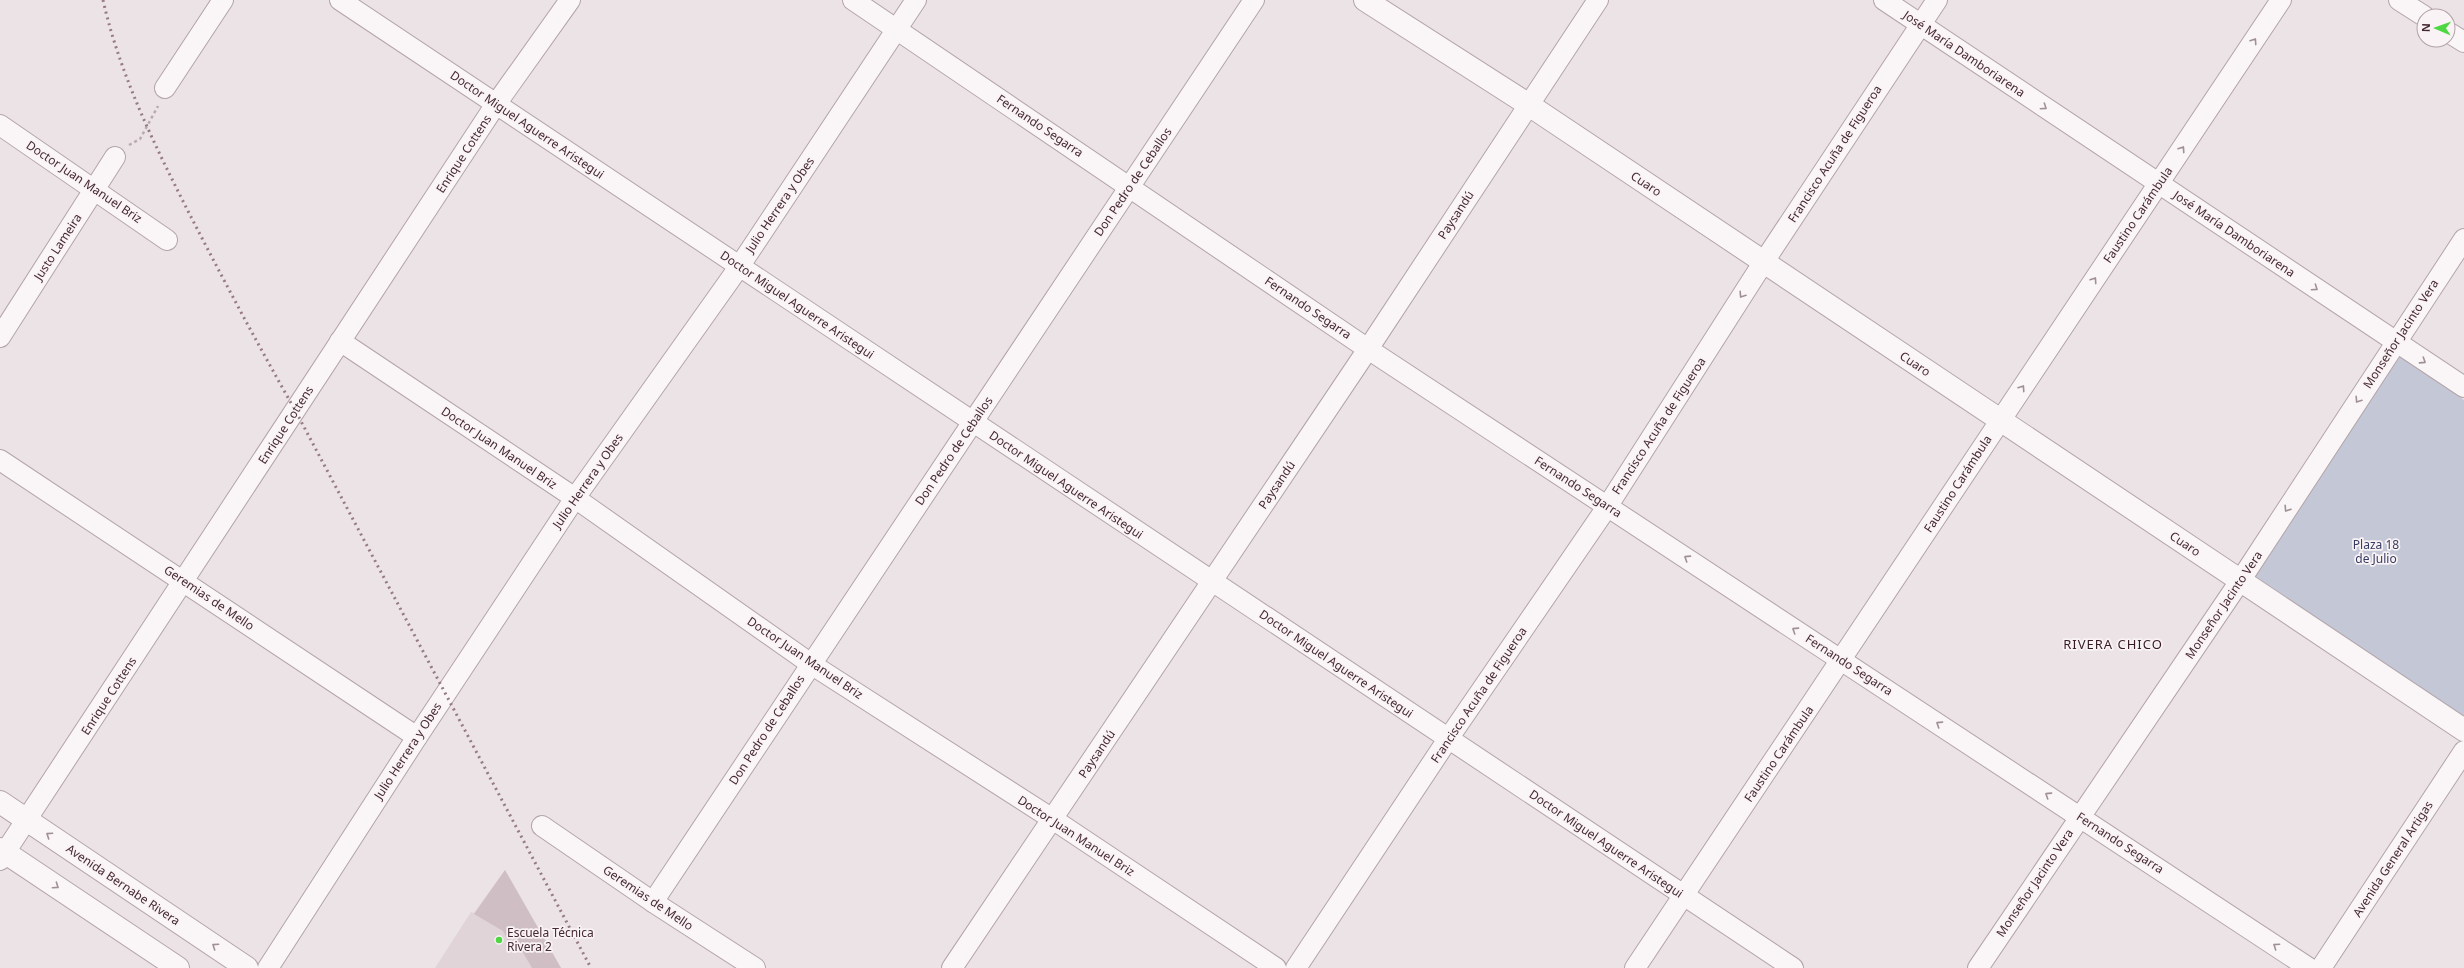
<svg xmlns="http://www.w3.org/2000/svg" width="2464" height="968" font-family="'Noto Sans',sans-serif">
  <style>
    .built { fill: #e1d4d8 }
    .green { fill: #c3c7d6 }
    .building { fill: #cfbfc4 }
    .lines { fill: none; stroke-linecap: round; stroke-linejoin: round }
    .minor-casing { stroke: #b3a4a8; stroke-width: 22 }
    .tertiary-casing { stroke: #b3a4a8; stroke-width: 24 }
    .path { stroke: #b9acb0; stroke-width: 2.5; stroke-dasharray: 3 3; stroke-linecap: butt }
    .minor { stroke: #faf6f7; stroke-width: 20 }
    .tertiary { stroke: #faf6f7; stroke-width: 22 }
    .rail { stroke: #967b83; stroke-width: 3; stroke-dasharray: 2 4; stroke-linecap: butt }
    .oneway { stroke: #a09094 }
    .poi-dot { fill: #4dd742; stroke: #f9f3f5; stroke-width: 1.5 }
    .labels { text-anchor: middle; stroke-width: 3.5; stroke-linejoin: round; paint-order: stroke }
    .street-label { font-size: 12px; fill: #452931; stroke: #f9f3f5 }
    .park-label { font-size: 12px; fill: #363b62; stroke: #f9f3f5 }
    .poi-label { font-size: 12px; fill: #452931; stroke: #f9f3f5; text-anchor: start }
    .neighbourhood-label { font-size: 13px; letter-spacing: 1px; fill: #361b22; stroke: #f9f3f5 }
  </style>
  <rect width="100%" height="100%" fill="#ece3e6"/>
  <!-- built -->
  <polygon class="built" points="505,870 561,968 435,968 471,912 474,913"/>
  <!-- green -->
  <polygon class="green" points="2399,356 2464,400 2464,718 2253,575"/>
  <!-- building -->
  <polygon class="building" points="505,870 561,968 532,968 514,937 508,941 503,931 474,914"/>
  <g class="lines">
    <!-- minor casing -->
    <g class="minor-casing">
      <g id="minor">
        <polyline points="340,0 1793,968"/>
        <polyline points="853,0 1368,349 2309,968"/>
        <polyline points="1884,0 2464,387"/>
        <polyline points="2399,0 2424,16"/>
        <polyline points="2448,32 2464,42"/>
        <polyline points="165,88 223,0"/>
        <polyline points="0,125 167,240"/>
        <polyline points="0,337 115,157"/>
        <polyline points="340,341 575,498 811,664 1054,820 1276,968"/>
        <polyline points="0,460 417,737"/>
        <polyline points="542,826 653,902 755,968"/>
        <polyline points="0,860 496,104 570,0"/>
        <polyline points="653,902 1254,0"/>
        <polyline points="268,968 417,737 575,498 739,267 916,0"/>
        <polyline points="952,968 1368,349 1598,0"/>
        <polyline points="1296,968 1448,739 1607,507 1763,263 1937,0"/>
        <polyline points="1635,968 2281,0"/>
        <polyline points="1978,968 2240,581 2464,239"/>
        <polyline points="2321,968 2464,751"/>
      </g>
    </g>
    <!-- tertiary casing -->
    <g class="tertiary-casing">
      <g id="tertiary">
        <polyline points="1365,0 1529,105 2464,730"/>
        <polyline points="0,802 247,968"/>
        <polyline points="0,849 178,968"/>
      </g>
    </g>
    <!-- path -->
    <polyline class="path" points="129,145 140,139 158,106"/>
    <!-- minor -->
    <use href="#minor" class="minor"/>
    <!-- tertiary -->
    <use href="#tertiary" class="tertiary"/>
    <!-- rail -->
    <path class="rail" d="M103,0C120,75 154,144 189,213C223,279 258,345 295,410L591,968"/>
  </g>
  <!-- one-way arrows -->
  <defs><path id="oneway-chevron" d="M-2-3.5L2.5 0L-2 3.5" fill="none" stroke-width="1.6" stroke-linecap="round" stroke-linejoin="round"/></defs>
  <g class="oneway">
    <use href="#oneway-chevron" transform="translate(2254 41) rotate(-56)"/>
    <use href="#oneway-chevron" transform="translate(2044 107) rotate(34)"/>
    <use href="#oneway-chevron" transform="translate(2182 149) rotate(-56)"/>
    <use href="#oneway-chevron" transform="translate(2094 280) rotate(-56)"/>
    <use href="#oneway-chevron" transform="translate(2315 288) rotate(34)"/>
    <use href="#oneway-chevron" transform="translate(1742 295) rotate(123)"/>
    <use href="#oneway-chevron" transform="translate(2423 361) rotate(33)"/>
    <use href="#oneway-chevron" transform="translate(2022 388) rotate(-56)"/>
    <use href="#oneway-chevron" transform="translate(2358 400) rotate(123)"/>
    <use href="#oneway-chevron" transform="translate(2287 509) rotate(123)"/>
    <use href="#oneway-chevron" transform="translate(1687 558) rotate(-147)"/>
    <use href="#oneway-chevron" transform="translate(1795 630) rotate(-147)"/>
    <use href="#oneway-chevron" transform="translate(1939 724) rotate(-147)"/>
    <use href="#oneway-chevron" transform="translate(2048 795) rotate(-147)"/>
    <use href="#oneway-chevron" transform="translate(49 835) rotate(-146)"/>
    <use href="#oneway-chevron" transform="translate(56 886) rotate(34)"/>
    <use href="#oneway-chevron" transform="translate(215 946) rotate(-146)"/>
    <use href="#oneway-chevron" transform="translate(2276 946) rotate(-146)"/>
  </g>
  <!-- markers -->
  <circle class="poi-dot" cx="499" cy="940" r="4"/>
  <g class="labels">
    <!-- street labels -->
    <g class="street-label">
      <text transform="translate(1964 54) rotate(34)" y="4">José María Damboriarena</text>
      <text transform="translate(527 125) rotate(34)" y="4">Doctor Miguel Aguerre Aristegui</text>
      <text transform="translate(1040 126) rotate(34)" y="4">Fernando Segarra</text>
      <text transform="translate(464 154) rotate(-57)" y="4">Enrique Cottens</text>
      <text transform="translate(1835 154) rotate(-57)" y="4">Francisco Acuña de Figueroa</text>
      <text transform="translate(84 182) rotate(34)" y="4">Doctor Juan Manuel Briz</text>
      <text transform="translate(1133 182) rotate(-56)" y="4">Don Pedro de Ceballos</text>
      <text transform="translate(1646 184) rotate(34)" y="4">Cuaro</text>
      <text transform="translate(780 205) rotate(-56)" y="4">Julio Herrera y Obes</text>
      <text transform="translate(1456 215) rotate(-57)" y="4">Paysandú</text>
      <text transform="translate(2138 215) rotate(-56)" y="4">Faustino Carámbula</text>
      <text transform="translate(2234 234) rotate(34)" y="4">José María Damboriarena</text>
      <text transform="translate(58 247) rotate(-57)" y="4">Justo Lameira</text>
      <text transform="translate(797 305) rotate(34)" y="4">Doctor Miguel Aguerre Aristegui</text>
      <text transform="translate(1308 308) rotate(34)" y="4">Fernando Segarra</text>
      <text transform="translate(2401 334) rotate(-57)" y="4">Monseñor Jacinto Vera</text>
      <text transform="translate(1915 364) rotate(34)" y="4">Cuaro</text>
      <text transform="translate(286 425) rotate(-57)" y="4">Enrique Cottens</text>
      <text transform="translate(1659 426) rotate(-57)" y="4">Francisco Acuña de Figueroa</text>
      <text transform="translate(499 448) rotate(34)" y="4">Doctor Juan Manuel Briz</text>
      <text transform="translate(954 451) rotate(-56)" y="4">Don Pedro de Ceballos</text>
      <text transform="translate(588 481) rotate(-55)" y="4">Julio Herrera y Obes</text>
      <text transform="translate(1958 484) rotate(-57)" y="4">Faustino Carámbula</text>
      <text transform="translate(1066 485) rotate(34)" y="4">Doctor Miguel Aguerre Aristegui</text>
      <text transform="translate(1277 485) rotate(-56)" y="4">Paysandú</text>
      <text transform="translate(1578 487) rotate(33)" y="4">Fernando Segarra</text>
      <text transform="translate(2185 544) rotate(34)" y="4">Cuaro</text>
      <text transform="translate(209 598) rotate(34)" y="4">Geremias de Mello</text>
      <text transform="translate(2224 605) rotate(-56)" y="4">Monseñor Jacinto Vera</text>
      <text transform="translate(805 658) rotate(34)" y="4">Doctor Juan Manuel Briz</text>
      <text transform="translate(1336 664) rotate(34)" y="4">Doctor Miguel Aguerre Aristegui</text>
      <text transform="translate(1849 665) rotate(33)" y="4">Fernando Segarra</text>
      <text transform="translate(1479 695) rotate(-56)" y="4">Francisco Acuña de Figueroa</text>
      <text transform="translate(109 696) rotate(-57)" y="4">Enrique Cottens</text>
      <text transform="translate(767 730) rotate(-57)" y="4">Don Pedro de Ceballos</text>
      <text transform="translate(408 751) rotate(-57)" y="4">Julio Herrera y Obes</text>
      <text transform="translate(1097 754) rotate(-56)" y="4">Paysandú</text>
      <text transform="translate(1779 754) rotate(-56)" y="4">Faustino Carámbula</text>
      <text transform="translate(1076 836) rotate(33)" y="4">Doctor Juan Manuel Briz</text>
      <text transform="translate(2120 843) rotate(33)" y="4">Fernando Segarra</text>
      <text transform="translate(1606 844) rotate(34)" y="4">Doctor Miguel Aguerre Aristegui</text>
      <text transform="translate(2393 859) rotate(-57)" y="4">Avenida General Artigas</text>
      <text transform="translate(2035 883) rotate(-56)" y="4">Monseñor Jacinto Vera</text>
      <text transform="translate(123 885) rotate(34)" y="4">Avenida Bernabe Rivera</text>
      <text transform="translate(648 898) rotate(34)" y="4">Geremias de Mello</text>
    </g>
    <!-- park labels -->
    <g class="park-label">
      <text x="2376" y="549">Plaza 18<tspan x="2376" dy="14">de Julio</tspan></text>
    </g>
    <!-- poi labels -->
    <g class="poi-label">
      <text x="507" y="937">Escuela Técnica<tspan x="507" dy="14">Rivera 2</tspan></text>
    </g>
    <!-- neighbourhood labels -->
    <g class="neighbourhood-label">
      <text x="2113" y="649">RIVERA CHICO</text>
    </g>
  </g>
  <!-- north arrow -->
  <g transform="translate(2436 28) rotate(272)"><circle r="19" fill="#f9f3f5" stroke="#b1a2a7"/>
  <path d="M0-3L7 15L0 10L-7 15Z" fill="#4dd742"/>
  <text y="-6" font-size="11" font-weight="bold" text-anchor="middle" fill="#452931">N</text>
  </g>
</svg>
